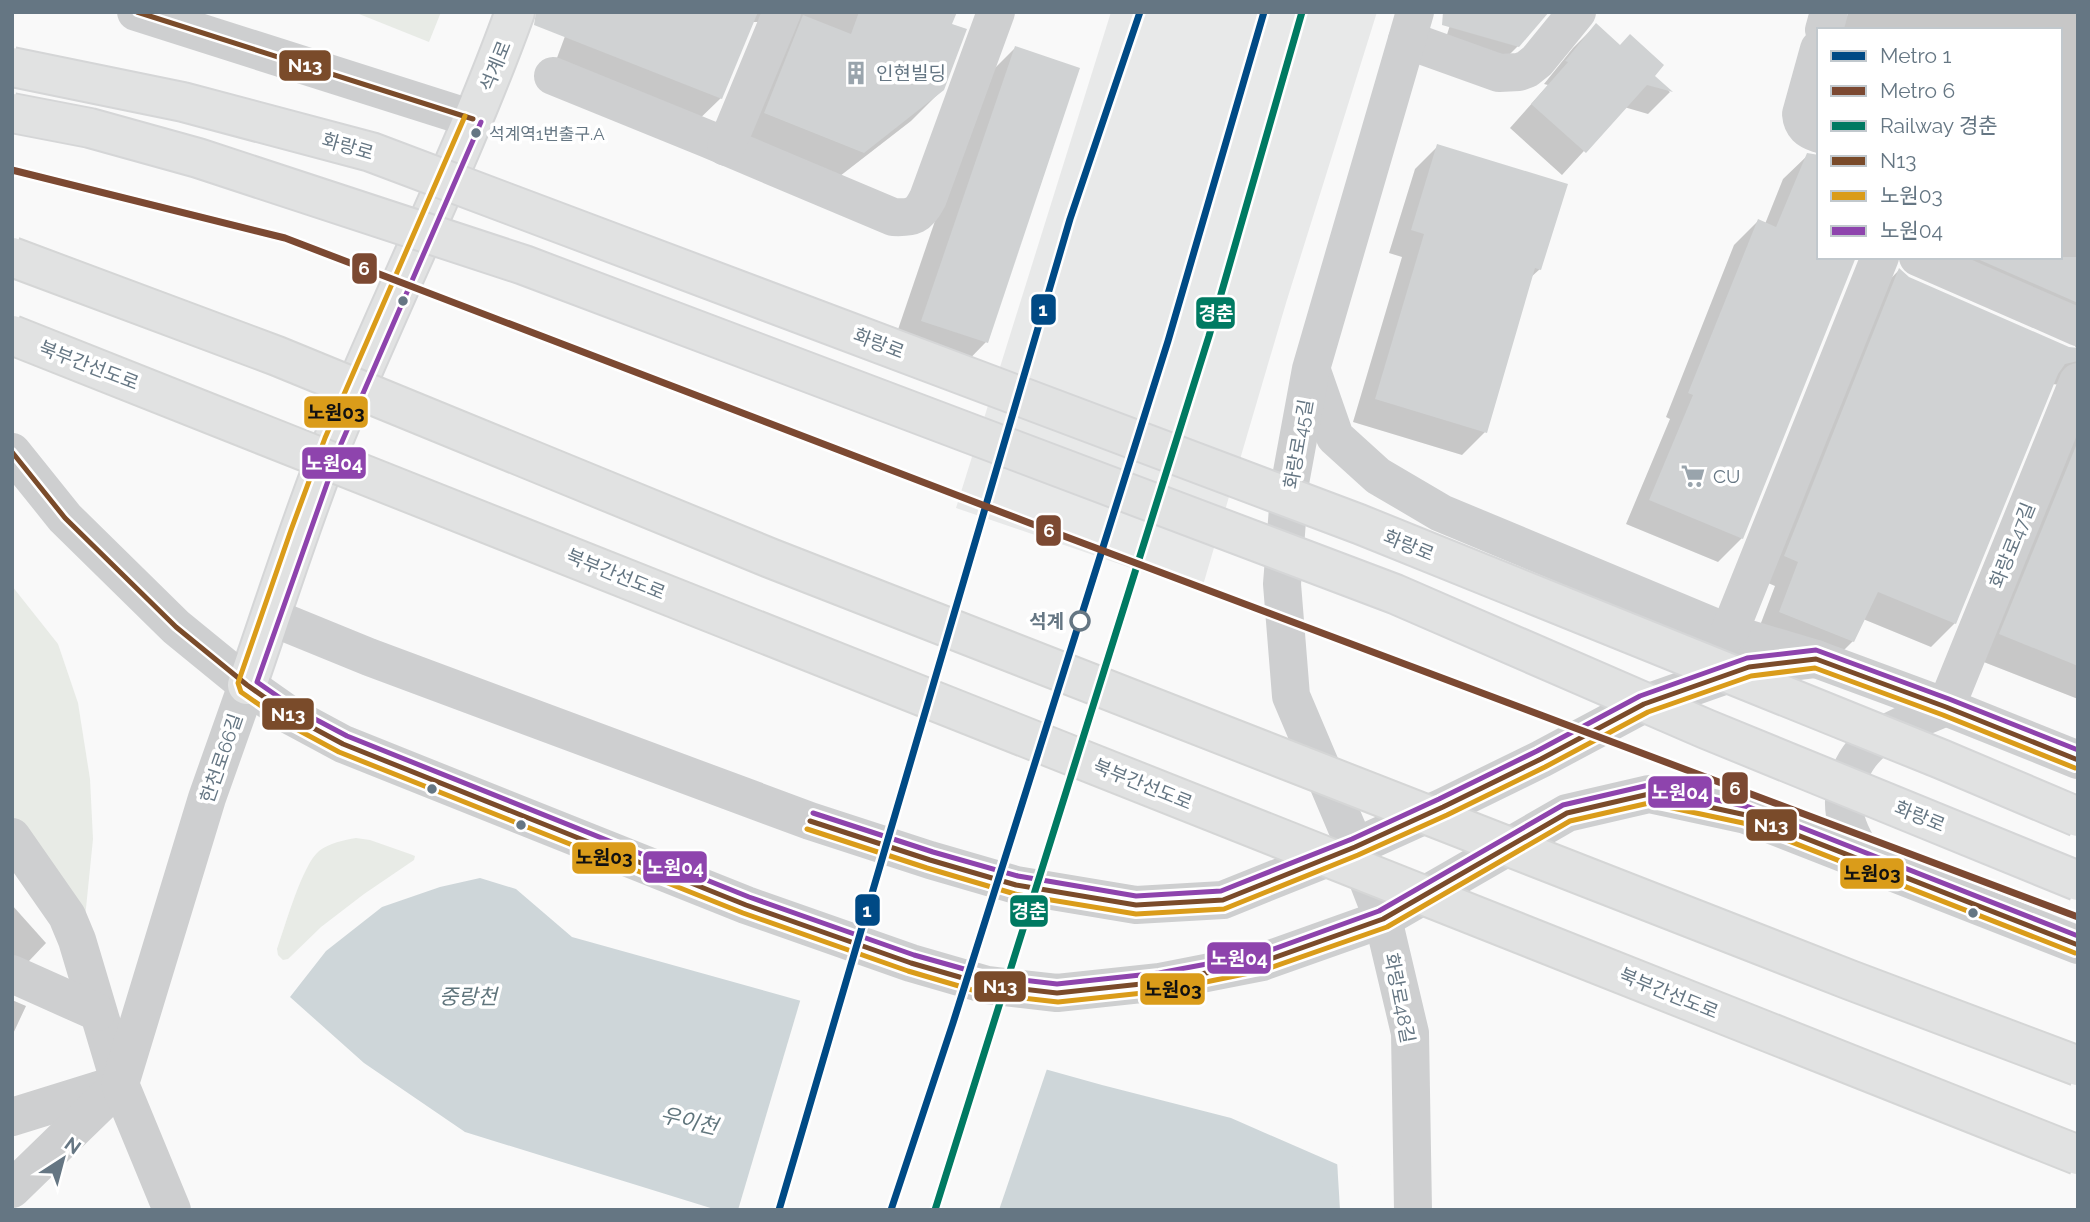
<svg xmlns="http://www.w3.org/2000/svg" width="2090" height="1222" font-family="Raleway,'Noto Sans KR',sans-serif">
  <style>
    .built { fill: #e8e9e9 }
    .green { fill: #e8ebe6 }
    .water { fill: #ced6d9 }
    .pier { fill: #f9f9f9 }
    .shadow { fill: #0003 }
    .building { fill: #d0d2d3 }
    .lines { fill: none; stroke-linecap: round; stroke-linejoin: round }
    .major-casing { stroke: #d5d6d7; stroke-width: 42 }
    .minor { stroke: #cecfd0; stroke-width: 38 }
    .major { stroke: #e1e2e2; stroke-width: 38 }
    .major-bridge-casing { stroke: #d5d6d7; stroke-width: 42; stroke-linecap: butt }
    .highway-bridge-casing { stroke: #d5d6d6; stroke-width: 42; stroke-linecap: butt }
    .major-bridge { stroke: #e1e2e2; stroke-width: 38 }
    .highway-bridge { stroke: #e1e2e2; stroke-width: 38 }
    .bus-1-casing { stroke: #fff; stroke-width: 10 }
    .bus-2-casing { stroke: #fff; stroke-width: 10 }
    .bus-3-casing { stroke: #fff; stroke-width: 10 }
    .bus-1 { stroke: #7a4b2a; stroke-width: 5 }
    .bus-2 { stroke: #da9c1a; stroke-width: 5 }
    .bus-3 { stroke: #8e44ad; stroke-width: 5 }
    .rail-1-casing { stroke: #fff; stroke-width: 12 }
    .rail-1 { stroke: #007a62; stroke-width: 7 }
    .metro-1-casing { stroke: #fff; stroke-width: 12 }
    .metro-2-casing { stroke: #fff; stroke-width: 12 }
    .metro-1 { stroke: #004a85; stroke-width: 7 }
    .metro-2 { stroke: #7c4932; stroke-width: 7 }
    .bus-dot { fill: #657683; stroke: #fff; stroke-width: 2.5 }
    .stop-dot { fill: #fff; stroke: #657683; stroke-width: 3.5 }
    .labels { text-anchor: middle; stroke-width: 7; stroke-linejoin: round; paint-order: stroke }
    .bus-label { font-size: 17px; fill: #657683; stroke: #fff; text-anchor: start }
    .street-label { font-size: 19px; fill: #657683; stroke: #fff }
    .poi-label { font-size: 19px; fill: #657683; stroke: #fff; text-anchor: start }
    .stop-label { font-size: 19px; font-weight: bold; fill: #657683; stroke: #fff; text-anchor: end }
    .water-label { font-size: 21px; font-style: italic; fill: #60757c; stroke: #fff }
    .line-badge { stroke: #fff; stroke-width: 2.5 }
    .badge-label { font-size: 19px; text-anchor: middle; font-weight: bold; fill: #fff }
    .pale-badge-label { font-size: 19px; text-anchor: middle; font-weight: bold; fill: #111 }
  </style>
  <rect width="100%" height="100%" fill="#f9f9f9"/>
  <!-- built -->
  <polygon class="built" points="1111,12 1377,12 1286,303 1201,592 956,508"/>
  <!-- green -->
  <g class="green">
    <polygon points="354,12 441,12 429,42"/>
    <polygon points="12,586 58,644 78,703 90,779 93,839 85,918 12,816"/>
    <path d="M356,838L370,840L410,854L415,856L414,860L364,894L321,927L288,959L283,960L278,955L277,949C285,927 302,865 319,851C329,843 344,840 356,838Z"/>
  </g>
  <!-- water -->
  <polygon class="water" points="480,878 516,889 572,937 1102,1085 1231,1118 1442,1210 717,1210 465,1132 364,1063 290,997 326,951 382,907 440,887"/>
  <!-- pier -->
  <g class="pier">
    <polygon points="801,998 1048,1066 999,1210 738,1210"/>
    <polygon points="1337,1160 1443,1207 1445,1210 1340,1210"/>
  </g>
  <!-- shadow -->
  <g class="shadow">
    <polygon points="574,12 955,12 950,25 943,89 911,121 831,183 734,144 758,22 752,22 721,98 689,129 551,74"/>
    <polygon points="1454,12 1518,46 1495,69 1441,54"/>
    <polygon points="1849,12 2078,12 2078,699 1976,659 2061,385 2052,384 1955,623 1931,647 1863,619 1853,641 1829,665 1756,636 1775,586 1761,580 1876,294 1899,270 1908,279 2069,349 2077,350 2071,338 1902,260 1854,259 1742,538 1718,562 1626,524 1670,419 1666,417 1734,245 1758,221 1765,224 1783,179 1808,155 1817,156 1813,145 1819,72 1819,257 2060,257 2060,30 1840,30"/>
    <polygon points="1596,25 1670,92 1648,114 1624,107 1562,175 1510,128 1548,85 1544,84 1573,48"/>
    <polygon points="1015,48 986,342 954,375 890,353 983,80"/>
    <polygon points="1438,146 1540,269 1530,278 1485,432 1462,455 1353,422 1402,257 1389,253 1415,169"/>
    <polygon points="12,905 46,943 12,979"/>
    <polygon points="12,1000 26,1006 12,1036"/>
  </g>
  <!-- building -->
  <g class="building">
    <polygon points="536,12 758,12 722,99 534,25"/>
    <polygon points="859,12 957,12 952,24 967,29 944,90 864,153 764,113 803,15 851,34"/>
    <polygon points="1443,12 1549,12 1519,47 1442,25"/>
    <polygon points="1596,23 1620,45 1630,34 1664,65 1655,76 1673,92 1647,85 1586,153 1531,104 1568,62 1565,61"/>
    <polygon points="1015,46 1080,68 988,343 921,321"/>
    <polygon points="1437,144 1568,184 1541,270 1535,268 1487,433 1375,399 1424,234 1411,230"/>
    <polygon points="1807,153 1819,155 1819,257 1856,257 1743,539 1649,500 1693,395 1688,393 1758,219 1776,227"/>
    <polygon points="1973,257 2078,257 2078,303"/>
    <polygon points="1899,268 1909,277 2069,347 2078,348 2078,361 2065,364 2058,374 1956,624 1878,592 1854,642 1779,612 1798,562 1784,556"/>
    <polygon points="2078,441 2078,666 1999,634"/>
  </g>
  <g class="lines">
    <!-- major casing -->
    <g class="major-casing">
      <path id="major" d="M247,685C275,604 301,521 333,441C392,297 462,158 515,12"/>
    </g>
    <!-- minor -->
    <g class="minor">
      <polyline points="136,12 473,119"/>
      <polyline points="1824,30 1829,12"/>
      <polyline points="1407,40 1499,73 1519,72 1527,69 1537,61 1577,12"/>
      <path d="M1819,49L1801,114C1802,126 1808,130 1819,134"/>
      <path d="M553,76L708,139L893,217C913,218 919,216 928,198L996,12"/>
      <polyline points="726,147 782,12"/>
      <polyline points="1918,257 2078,327"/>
      <polyline points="1312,371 1335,437 1378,476 1441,513 1729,633 1816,659 1946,707 2078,760"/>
      <polyline points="12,452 65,518 176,627 247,685 291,716 343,744 746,905 911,963 987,985 1057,993 1160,982 1262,962 1383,919 1567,813 1649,794 1746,815 2078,945"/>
      <polyline points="271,617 369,657 810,821 930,860 1016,885 1136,905 1223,900 1355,847 1443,807 1541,759 1644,704 1749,667 1816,659"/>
      <polyline points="1729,633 1880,257"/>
      <polyline points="12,837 67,916 77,940 120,1084"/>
      <path d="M1868,864C1859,849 1848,832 1845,815C1840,786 1854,755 1877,739C1896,726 1924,717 1946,707L2078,382"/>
      <polyline points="12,974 97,1012"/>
      <polyline points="12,1117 115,1085"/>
      <polyline points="12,1189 120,1084"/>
      <polyline points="172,1210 120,1084 207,798 247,685"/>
      <polyline points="1413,1210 1410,1033 1383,919 1355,847 1291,696 1282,584 1290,483 1311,369 1415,12"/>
    </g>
    <!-- major -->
    <use href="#major" class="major"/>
    <!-- major-bridge casing -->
    <g class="major-bridge-casing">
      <g id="major-bridge">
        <polyline points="12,67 183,102 371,152 1359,524 1941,759 2078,817"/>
        <polyline points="12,113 90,128 198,158 524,265 1395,594 1706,729 2078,881"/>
      </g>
    </g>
    <!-- highway-bridge casing -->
    <g class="highway-bridge-casing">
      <g id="highway-bridge">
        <polyline points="12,257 277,356 770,558 1850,980 2078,1066"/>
        <polyline points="12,335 2078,1155"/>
      </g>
    </g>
    <!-- major-bridge -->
    <use href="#major-bridge" class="major-bridge"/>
    <!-- highway-bridge -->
    <use href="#highway-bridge" class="highway-bridge"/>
    <!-- bus-1 casing -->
    <g class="bus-1-casing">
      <g id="bus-1">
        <polyline points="137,12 473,119"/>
        <polyline points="12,452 65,518 176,627 247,685 291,716 343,744 746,905 911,963 987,985 1057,993 1160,982 1262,962 1383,919 1567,813 1649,794 1746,815 2078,945"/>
        <polyline points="810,821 930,860 1016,885 1136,905 1223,900 1355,847 1443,807 1541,759 1644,704 1749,667 1816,659 1946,707 2078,760"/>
      </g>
    </g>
    <!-- bus-2 casing -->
    <g class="bus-2-casing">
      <g id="bus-2">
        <polyline points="465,116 325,438 291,530 238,683 241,692 287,724 339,752 743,913 908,971 986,994 1058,1002 1162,991 1264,970 1387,927 1570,821 1649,803 1743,823 2075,953"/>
        <polyline points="807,829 927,868 1015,894 1136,914 1224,909 1358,855 1447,815 1545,767 1648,712 1751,676 1815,668 1943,715 2075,768"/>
      </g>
    </g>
    <!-- bus-3 casing -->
    <g class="bus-3-casing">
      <g id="bus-3">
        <polyline points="481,122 341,444 257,682 296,709 347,736 749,897 914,955 989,976 1057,984 1159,973 1260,954 1379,911 1563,805 1649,785 1749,807 2078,936"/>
        <polyline points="813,813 933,852 1018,876 1136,896 1221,891 1352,839 1439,799 1537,751 1640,696 1747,658 1816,650 1949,699 2078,750"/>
      </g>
    </g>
    <!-- bus-1 -->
    <use href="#bus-1" class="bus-1"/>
    <!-- bus-2 -->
    <use href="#bus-2" class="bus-2"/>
    <!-- bus-3 -->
    <use href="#bus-3" class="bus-3"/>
    <!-- rail-1 casing -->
    <g class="rail-1-casing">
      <polyline id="rail-1" points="935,1210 1209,336 1302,12"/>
    </g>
    <!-- rail-1 -->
    <use href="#rail-1" class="rail-1"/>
    <!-- metro-1 casing -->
    <g class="metro-1-casing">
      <g id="metro-1">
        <polyline points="779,1210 1070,219 1140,12"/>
        <polyline points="891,1210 953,1023 1168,341 1264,12"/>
      </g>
    </g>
    <!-- metro-2 casing -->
    <g class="metro-2-casing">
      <polyline id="metro-2" points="12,170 285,238 1040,527 2078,917"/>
    </g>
    <!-- metro-1 -->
    <use href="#metro-1" class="metro-1"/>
    <!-- metro-2 -->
    <use href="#metro-2" class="metro-2"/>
  </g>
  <!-- icons -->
  <defs>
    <g id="building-bare" transform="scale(1.89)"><path d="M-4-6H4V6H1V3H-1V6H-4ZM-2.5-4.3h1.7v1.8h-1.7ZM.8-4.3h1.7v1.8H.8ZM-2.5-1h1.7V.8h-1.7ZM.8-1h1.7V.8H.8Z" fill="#99a4ac" stroke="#fff" stroke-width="2.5" paint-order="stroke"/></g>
    <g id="supermarket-bare" transform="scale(1.89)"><path d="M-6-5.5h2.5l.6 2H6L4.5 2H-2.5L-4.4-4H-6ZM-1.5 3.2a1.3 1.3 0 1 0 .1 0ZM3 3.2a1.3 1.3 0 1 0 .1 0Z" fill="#99a4ac" stroke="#fff" stroke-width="2.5" paint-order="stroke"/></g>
  </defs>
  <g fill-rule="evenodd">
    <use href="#building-bare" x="856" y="73"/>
    <use href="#supermarket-bare" x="1693" y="476"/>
  </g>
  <!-- markers -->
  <g class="bus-dot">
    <circle cx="476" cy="133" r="6"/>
    <circle cx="403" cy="301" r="6"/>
    <circle cx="432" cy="789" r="6"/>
    <circle cx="521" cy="825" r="6"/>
    <circle cx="1973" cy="913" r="6"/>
  </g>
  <circle class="stop-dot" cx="1080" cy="621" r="9"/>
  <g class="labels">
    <!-- bus labels -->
    <g class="bus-label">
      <text x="489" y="140">석계역1번출구.A</text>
    </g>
    <!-- street labels -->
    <g class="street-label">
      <text transform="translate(495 66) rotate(-68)" y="7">석계로</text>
      <text transform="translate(348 146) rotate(16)" y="7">화랑로</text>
      <text transform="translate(879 343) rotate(21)" y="7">화랑로</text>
      <text transform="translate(89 365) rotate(21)" y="7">북부간선도로</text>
      <text transform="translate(1298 444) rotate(-80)" y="7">화랑로45길</text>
      <text transform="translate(1409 545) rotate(22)" y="7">화랑로</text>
      <text transform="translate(2012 545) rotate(-68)" y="7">화랑로47길</text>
      <text transform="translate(616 574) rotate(22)" y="7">북부간선도로</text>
      <text transform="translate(221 758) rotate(-71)" y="7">한천로66길</text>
      <text transform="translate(1143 784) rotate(22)" y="7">북부간선도로</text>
      <text transform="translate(1920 816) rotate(22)" y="7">화랑로</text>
      <text transform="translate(1669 993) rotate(22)" y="7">북부간선도로</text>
      <text transform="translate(1400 998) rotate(79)" y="7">화랑로48길</text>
    </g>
    <!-- poi labels -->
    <g class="poi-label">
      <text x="876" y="80">인현빌딩</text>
      <text x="1713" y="483">CU</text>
    </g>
    <!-- stop labels -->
    <g class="stop-label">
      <text x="1064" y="628">석계</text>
    </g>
    <!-- water labels -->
    <g class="water-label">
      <text x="468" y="1004">중랑천</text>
      <text transform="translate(689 1121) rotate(13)" y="7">우이천</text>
    </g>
  </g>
  <g class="line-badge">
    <rect x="278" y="49" width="54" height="33" rx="7" fill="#7a4b2a"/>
    <rect x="351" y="252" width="27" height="33" rx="7" fill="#7c4932"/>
    <rect x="1030" y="293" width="27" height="33" rx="7" fill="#004a85"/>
    <rect x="1195" y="296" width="41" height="34" rx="7" fill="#007a62"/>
    <rect x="303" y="395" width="66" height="34" rx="7" fill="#da9c1a"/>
    <rect x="301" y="446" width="66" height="34" rx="7" fill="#8e44ad"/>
    <rect x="1035" y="514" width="27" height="33" rx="7" fill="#7c4932"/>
    <rect x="261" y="697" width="54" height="34" rx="7" fill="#7a4b2a"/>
    <rect x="1721" y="771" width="28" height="34" rx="7" fill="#7c4932"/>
    <rect x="1647" y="775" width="66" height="34" rx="7" fill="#8e44ad"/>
    <rect x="1745" y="808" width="53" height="34" rx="7" fill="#7a4b2a"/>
    <rect x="571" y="841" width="66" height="34" rx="7" fill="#da9c1a"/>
    <rect x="642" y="850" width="66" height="34" rx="7" fill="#8e44ad"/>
    <rect x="1839" y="857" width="66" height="33" rx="7" fill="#da9c1a"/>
    <rect x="854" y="893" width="27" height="34" rx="7" fill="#004a85"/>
    <rect x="1009" y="894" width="40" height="34" rx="7" fill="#007a62"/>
    <rect x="1206" y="941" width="66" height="34" rx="7" fill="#8e44ad"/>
    <rect x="973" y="970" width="54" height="33" rx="7" fill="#7a4b2a"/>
    <rect x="1139" y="972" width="67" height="34" rx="7" fill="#da9c1a"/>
  </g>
  <g class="badge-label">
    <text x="305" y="72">N13</text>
    <text x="364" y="275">6</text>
    <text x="1043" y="316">1</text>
    <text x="1216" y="320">경춘</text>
    <text x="334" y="470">노원04</text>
    <text x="1049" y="537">6</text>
    <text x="288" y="721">N13</text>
    <text x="1735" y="795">6</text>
    <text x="1680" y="799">노원04</text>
    <text x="1771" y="832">N13</text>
    <text x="675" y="874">노원04</text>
    <text x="867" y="917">1</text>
    <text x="1029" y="918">경춘</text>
    <text x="1239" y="965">노원04</text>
    <text x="1000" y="993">N13</text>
  </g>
  <g class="pale-badge-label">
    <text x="336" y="419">노원03</text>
    <text x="604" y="864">노원03</text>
    <text x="1872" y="880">노원03</text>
    <text x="1173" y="996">노원03</text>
  </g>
  <!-- border -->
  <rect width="2090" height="1222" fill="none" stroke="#657683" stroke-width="28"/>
  <!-- legend -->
  <rect x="1817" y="28" width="245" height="231" fill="#ffffff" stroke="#c1c8cd" stroke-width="2"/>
  <rect x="1831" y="51" width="35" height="10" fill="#004a85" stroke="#c1c8cd" stroke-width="2"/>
  <text x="1880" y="63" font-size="21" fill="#657683">Metro 1</text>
  <rect x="1831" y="86" width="35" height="10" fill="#7c4932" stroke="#c1c8cd" stroke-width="2"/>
  <text x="1880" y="98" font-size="21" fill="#657683">Metro 6</text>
  <rect x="1831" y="121" width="35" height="10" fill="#007a62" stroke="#c1c8cd" stroke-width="2"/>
  <text x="1880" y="133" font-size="21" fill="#657683">Railway 경춘</text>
  <rect x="1831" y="156" width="35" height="10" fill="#7a4b2a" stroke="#c1c8cd" stroke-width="2"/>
  <text x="1880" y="168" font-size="21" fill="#657683">N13</text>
  <rect x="1831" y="191" width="35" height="10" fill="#da9c1a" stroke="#c1c8cd" stroke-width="2"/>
  <text x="1880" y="203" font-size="21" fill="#657683">노원03</text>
  <rect x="1831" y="226" width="35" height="10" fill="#8e44ad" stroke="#c1c8cd" stroke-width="2"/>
  <text x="1880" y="238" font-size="21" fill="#657683">노원04</text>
  <!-- north arrow -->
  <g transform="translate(63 1159) rotate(36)" stroke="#ffffff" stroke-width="5" paint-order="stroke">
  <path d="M0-5L12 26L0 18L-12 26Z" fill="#657683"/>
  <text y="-10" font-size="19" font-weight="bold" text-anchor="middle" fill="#657683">N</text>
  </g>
</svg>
